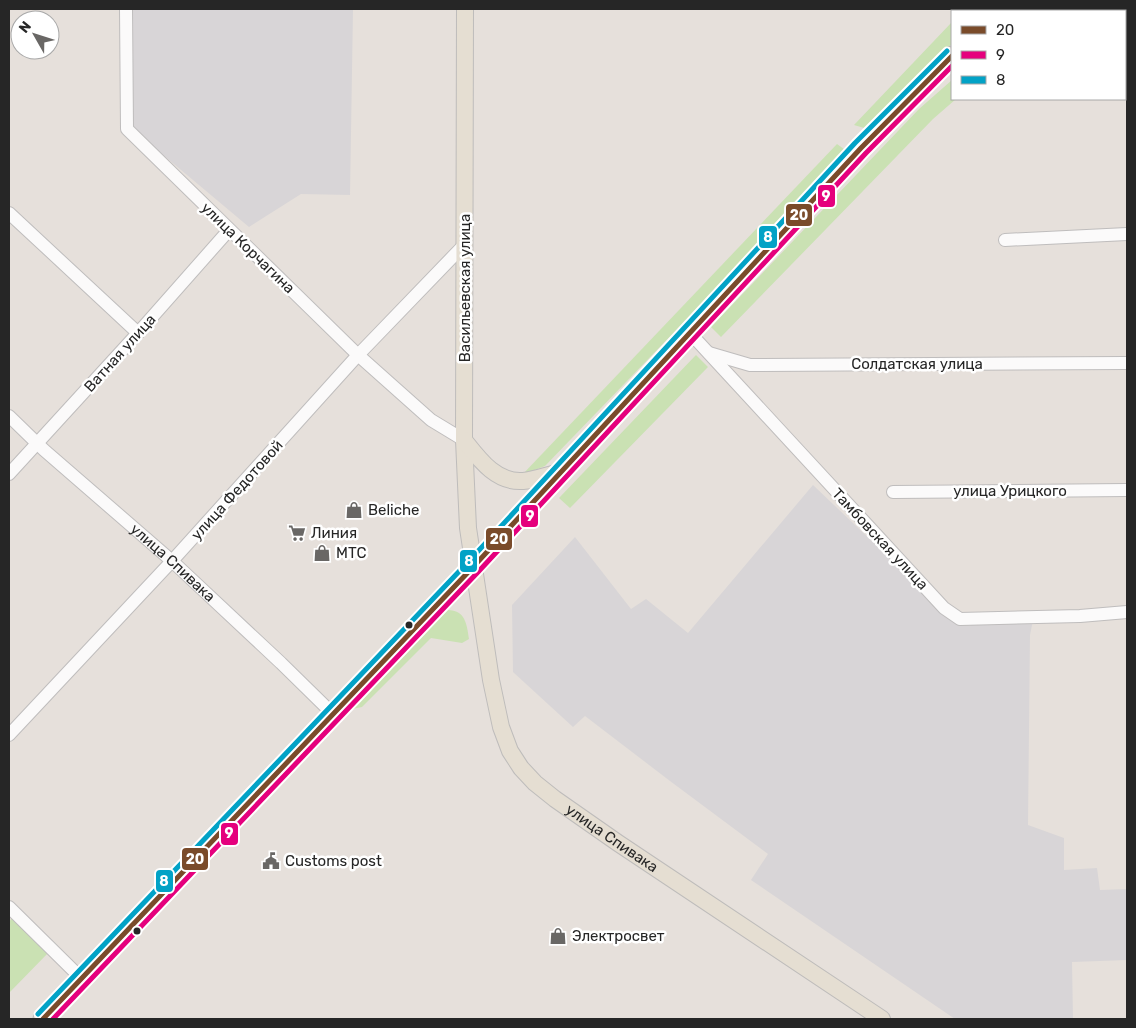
<svg xmlns="http://www.w3.org/2000/svg" width="1136" height="1028" font-family="Rubik,sans-serif">
  <style>
    .industrial { fill: #d8d5d7 }
    .green { fill: #cae1b3 }
    .lines { fill: none; stroke-linecap: round; stroke-linejoin: round }
    .minor-casing { stroke: #bfbdbd; stroke-width: 14 }
    .major-casing { stroke: #bebcbb; stroke-width: 18 }
    .highway-casing { stroke: #bebcbb; stroke-width: 21 }
    .minor { stroke: #fbfafa; stroke-width: 12 }
    .major { stroke: #e5ded2; stroke-width: 16 }
    .highway { stroke: #e8d9d1; stroke-width: 19 }
    .bus-1-casing { stroke: #fff; stroke-width: 9 }
    .bus-2-casing { stroke: #fff; stroke-width: 9 }
    .bus-3-casing { stroke: #fff; stroke-width: 9 }
    .bus-1 { stroke: #7a4b2a; stroke-width: 5 }
    .bus-2 { stroke: #e5007d; stroke-width: 5 }
    .bus-3 { stroke: #02a2c6; stroke-width: 5 }
    .bus-dot { fill: #262626; stroke: #fff; stroke-width: 2 }
    .labels { text-anchor: middle; stroke-width: 5; stroke-linejoin: round; paint-order: stroke }
    .street-label { font-size: 15px; fill: #262626; stroke: #fff }
    .poi-label { font-size: 15px; fill: #262626; stroke: #fff; text-anchor: start }
    .line-badge { stroke: #fff; stroke-width: 2 }
    .badge-label { font-size: 14px; text-anchor: middle; font-weight: bold; fill: #fff }
  </style>
  <rect width="100%" height="100%" fill="#e6e0db"/>
  <!-- industrial -->
  <g class="industrial">
    <polygon points="129,9 353,9 350,195 301,194 249,227 131,128"/>
    <polygon points="813,485 961,626 1033,620 1030,635 1028,825 1064,838 1064,870 1097,868 1100,890 1127,889 1127,960 1072,962 1073,1019 955,1019 751,880 768,854 670,781 585,716 573,727 513,672 512,605 575,537 631,609 646,599 688,633"/>
  </g>
  <!-- green -->
  <g class="green">
    <polygon points="952,22 952,44 864,128 854,125"/>
    <polygon points="952,80 952,99 956,99 933,119 721,337 711,327 919,109"/>
    <polygon points="837,144 848,152 545,466 522,475"/>
    <polygon points="696,355 708,367 570,508 559,498"/>
    <path d="M446,610C465,609 467,624 469,639L462,643L431,638L362,707L352,709Z"/>
    <polygon points="12,918 49,952 9,993 9,922"/>
  </g>
  <g class="lines">
    <!-- minor casing -->
    <g class="minor-casing">
      <g id="minor">
        <polyline points="126,9 127,129 358,355 431,420 464,440"/>
        <polyline points="1126,9 1127,16"/>
        <polyline points="9,213 138,333"/>
        <polyline points="1005,240 1127,234"/>
        <polyline points="690,333 944,608 960,619 1080,616 1127,612"/>
        <polyline points="709,353 750,365 1127,363"/>
        <path id="s1" d="M9,416L44,450L172,561L281,663L333,714"/>
        <polyline points="9,474 138,333 229,230"/>
        <polyline points="893,492 1127,490"/>
        <polyline points="9,735 172,561 358,355 465,244"/>
        <polyline points="9,907 82,979"/>
      </g>
    </g>
    <!-- major casing -->
    <g class="major-casing">
      <g id="major">
        <path id="s2" d="M465,9L464,440L468,528L491,680L501,727L510,751L521,768L535,783L555,799L618,843L882,1019"/>
        <path d="M464,440C479,459 496,483 523,481C536,480 549,474 562,472"/>
      </g>
    </g>
    <!-- highway casing -->
    <g class="highway-casing">
      <g id="highway">
        <polyline points="1007,11 1010,9"/>
        <polyline points="43,1019 474,566 861,148 952,56"/>
      </g>
    </g>
    <!-- minor -->
    <use href="#minor" class="minor"/>
    <!-- major -->
    <use href="#major" class="major"/>
    <!-- highway -->
    <use href="#highway" class="highway"/>
    <!-- bus-1 casing -->
    <g class="bus-1-casing">
      <polyline id="bus-1" points="43,1019 474,566 861,148 952,56"/>
    </g>
    <!-- bus-2 casing -->
    <g class="bus-2-casing">
      <polyline id="bus-2" points="53,1019 479,571 866,153 952,66"/>
    </g>
    <!-- bus-3 casing -->
    <g class="bus-3-casing">
      <polyline id="bus-3" points="38,1014 469,561 855,143 947,51"/>
    </g>
    <!-- bus-1 -->
    <use href="#bus-1" class="bus-1"/>
    <!-- bus-2 -->
    <use href="#bus-2" class="bus-2"/>
    <!-- bus-3 -->
    <use href="#bus-3" class="bus-3"/>
  </g>
  <!-- icons -->
  <defs>
    <g id="shop-bare" transform="scale(1.35)"><path d="M-5-2.5h2.3a2.7 3.5 0 0 1 5.4 0H5L5.5 6h-11ZM-1.5-2.5h3a1.5 2.3 0 0 0-3 0Z" fill="#696765" stroke="#fff" stroke-width="2.5" paint-order="stroke"/></g>
    <g id="supermarket-bare" transform="scale(1.35)"><path d="M-6-5.5h2.5l.6 2H6L4.5 2H-2.5L-4.4-4H-6ZM-1.5 3.2a1.3 1.3 0 1 0 .1 0ZM3 3.2a1.3 1.3 0 1 0 .1 0Z" fill="#696765" stroke="#fff" stroke-width="2.5" paint-order="stroke"/></g>
    <g id="civic-bare" transform="scale(1.35)"><path d="M-.6-6.5H3V-4.5H.6V-3L4-1V1h2V6H-6V1h2V-1L-.6-3ZM-1.2 2.5V6h2.4V2.5Z" fill="#696765" stroke="#fff" stroke-width="2.5" paint-order="stroke"/></g>
  </defs>
  <g fill-rule="evenodd">
    <use href="#shop-bare" x="354" y="510"/>
    <use href="#supermarket-bare" x="297" y="533"/>
    <use href="#shop-bare" x="322" y="553"/>
    <use href="#civic-bare" x="271" y="861"/>
    <use href="#shop-bare" x="558" y="936"/>
  </g>
  <!-- markers -->
  <g class="bus-dot">
    <circle cx="409" cy="625" r="4.5"/>
    <circle cx="137" cy="931" r="4.5"/>
  </g>
  <g class="labels">
    <!-- street labels -->
    <g class="street-label">
      <text transform="translate(248 248) rotate(44)" y="5">улица Корчагина</text>
      <text transform="translate(465 288) rotate(-90)" y="5">Васильевская улица</text>
      <text transform="translate(120 353) rotate(-48)" y="5">Ватная улица</text>
      <text x="917" y="369">Солдатская улица</text>
      <text transform="translate(237 490) rotate(-48)" y="5">улица Федотовой</text>
      <text x="1010" y="496">улица Урицкого</text>
      <text transform="translate(880 539) rotate(47)" y="5">Тамбовская улица</text>
      <text dy="5" stroke="none"><textPath href="#s1" startOffset="220">улица Спивака</textPath></text>
      <text dy="5" stroke="none"><textPath href="#s2" startOffset="882">улица Спивака</textPath></text>
    </g>
    <!-- poi labels -->
    <g class="poi-label">
      <text x="368" y="515">Beliche</text>
      <text x="311" y="538">Линия</text>
      <text x="336" y="558">МТС</text>
      <text x="285" y="866">Customs post</text>
      <text x="572" y="941">Электросвет</text>
    </g>
  </g>
  <g class="line-badge">
    <rect x="817" y="184" width="19" height="24" rx="5" fill="#e5007d"/>
    <rect x="785" y="203" width="28" height="24" rx="5" fill="#7a4b2a"/>
    <rect x="758" y="225" width="20" height="24" rx="5" fill="#02a2c6"/>
    <rect x="520" y="504" width="19" height="24" rx="5" fill="#e5007d"/>
    <rect x="485" y="527" width="28" height="24" rx="5" fill="#7a4b2a"/>
    <rect x="459" y="549" width="19" height="24" rx="5" fill="#02a2c6"/>
    <rect x="220" y="822" width="19" height="24" rx="5" fill="#e5007d"/>
    <rect x="181" y="847" width="28" height="24" rx="5" fill="#7a4b2a"/>
    <rect x="155" y="869" width="19" height="24" rx="5" fill="#02a2c6"/>
  </g>
  <g class="badge-label">
    <text x="826" y="201">9</text>
    <text x="799" y="220">20</text>
    <text x="768" y="242">8</text>
    <text x="530" y="521">9</text>
    <text x="499" y="544">20</text>
    <text x="469" y="566">8</text>
    <text x="229" y="838">9</text>
    <text x="195" y="864">20</text>
    <text x="164" y="886">8</text>
  </g>
  <!-- border -->
  <rect width="1136" height="1028" fill="none" stroke="#262626" stroke-width="20"/>
  <!-- legend -->
  <rect x="951" y="10" width="175" height="90" fill="#ffffff" stroke="#a8a8a8"/>
  <rect x="961" y="26" width="25" height="8" fill="#7a4b2a" stroke="#a8a8a8"/>
  <text x="996" y="35" font-size="15" fill="#262626">20</text>
  <rect x="961" y="51" width="25" height="8" fill="#e5007d" stroke="#a8a8a8"/>
  <text x="996" y="60" font-size="15" fill="#262626">9</text>
  <rect x="961" y="76" width="25" height="8" fill="#02a2c6" stroke="#a8a8a8"/>
  <text x="996" y="85" font-size="15" fill="#262626">8</text>
  <!-- north arrow -->
  <g transform="translate(35 35) rotate(309)"><circle r="24" fill="#ffffff" stroke="#a8a8a8"/>
  <path d="M0-4L9 19L0 12L-9 19Z" fill="#696765"/>
  <text y="-8" font-size="14" font-weight="bold" text-anchor="middle" fill="#262626">N</text>
  </g>
</svg>
